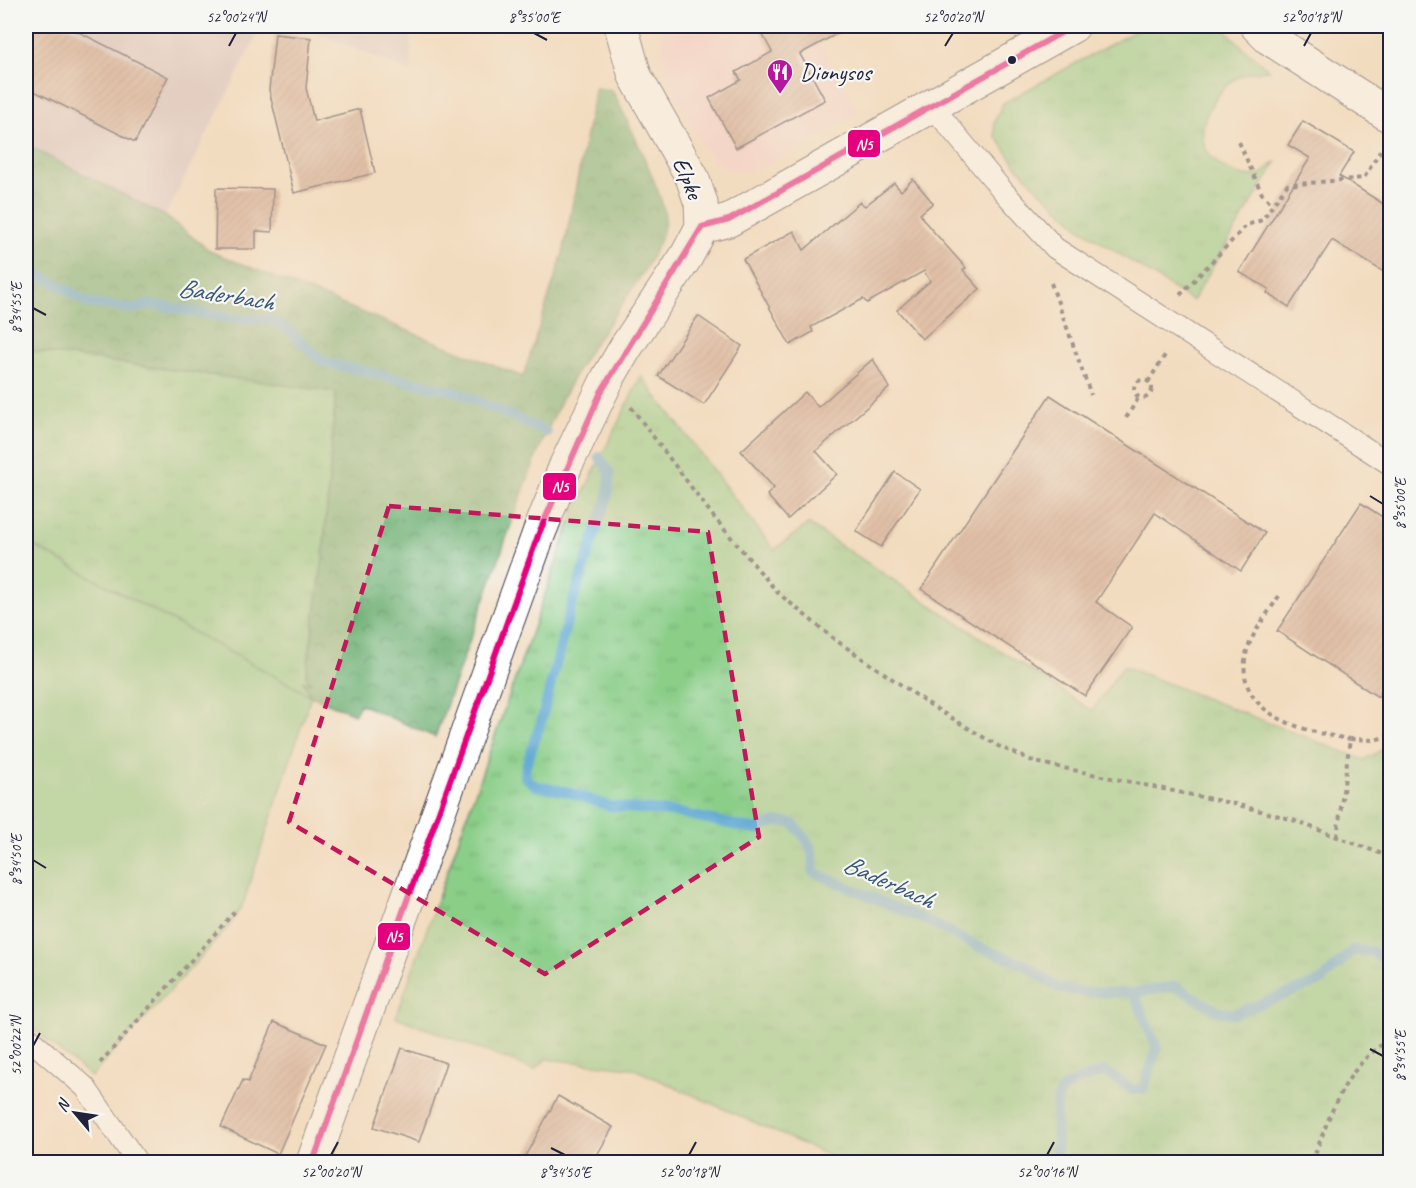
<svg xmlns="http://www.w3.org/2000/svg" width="1416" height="1188" font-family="Caveat,sans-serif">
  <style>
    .built { fill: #f7cfd2 }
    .industrial { fill: #d2bdc6 }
    .grass { fill: url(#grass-tufts); stroke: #567862; stroke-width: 1.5 }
    .forest { fill: url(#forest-crowns); stroke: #486a58; stroke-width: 1.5 }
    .garden { fill: #8ace88; stroke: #567862; stroke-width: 1.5 }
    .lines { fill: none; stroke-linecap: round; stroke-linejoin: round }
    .stream { stroke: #5aa5d2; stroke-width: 10 }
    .building { fill: url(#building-hatch) }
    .service-casing { stroke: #413e4f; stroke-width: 23 }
    .minor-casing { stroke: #413e4f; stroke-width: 35 }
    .path { stroke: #413e4f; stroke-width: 4; stroke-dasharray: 4.5 4.5; stroke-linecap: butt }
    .service { stroke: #fff; stroke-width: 21 }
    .minor { stroke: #fff; stroke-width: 33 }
    .bus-1-casing { stroke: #f6f6f2; stroke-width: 10 }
    .bus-1 { stroke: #e5007d; stroke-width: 6 }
    .marked { fill: none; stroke: #c2185b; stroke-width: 4.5; stroke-dasharray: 12 8; stroke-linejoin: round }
    .ticks { fill: none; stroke: #22223b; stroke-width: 2 }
    .bus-dot { fill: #22223b; stroke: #f6f6f2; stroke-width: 2 }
    .labels { text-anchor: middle; stroke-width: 4.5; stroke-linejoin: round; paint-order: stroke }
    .poi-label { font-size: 24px; fill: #22223b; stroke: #f6f6f2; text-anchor: start }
    .street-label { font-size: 24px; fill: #22223b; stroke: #f6f6f2 }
    .water-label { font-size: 26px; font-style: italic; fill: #385677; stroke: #f6f6f2 }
    .line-badge { stroke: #f6f6f2; stroke-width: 2 }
    .badge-label { font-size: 16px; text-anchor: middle; font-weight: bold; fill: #fff }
    .neatline { fill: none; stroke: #22223b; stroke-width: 2 }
    .ticks-label { font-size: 15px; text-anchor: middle; fill: #22223b }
  </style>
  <defs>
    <pattern id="grass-tufts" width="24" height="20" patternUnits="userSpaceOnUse" patternTransform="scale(1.5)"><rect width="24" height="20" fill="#8ace88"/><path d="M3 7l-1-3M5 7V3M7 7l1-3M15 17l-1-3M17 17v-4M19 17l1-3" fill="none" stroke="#77b176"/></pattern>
    <pattern id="forest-crowns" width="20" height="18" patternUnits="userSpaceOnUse" patternTransform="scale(1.5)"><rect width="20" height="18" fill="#6fb174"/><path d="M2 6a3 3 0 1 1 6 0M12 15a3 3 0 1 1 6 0" fill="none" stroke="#5b9060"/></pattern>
    <pattern id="building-hatch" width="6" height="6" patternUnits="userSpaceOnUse" patternTransform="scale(1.5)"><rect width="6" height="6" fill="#cb9b88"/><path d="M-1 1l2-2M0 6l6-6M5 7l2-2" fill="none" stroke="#a47e70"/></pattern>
  </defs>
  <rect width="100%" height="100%" fill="#f6f6f2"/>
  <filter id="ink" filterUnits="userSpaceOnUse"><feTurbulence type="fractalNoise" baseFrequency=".0167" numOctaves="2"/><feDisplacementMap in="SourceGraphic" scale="12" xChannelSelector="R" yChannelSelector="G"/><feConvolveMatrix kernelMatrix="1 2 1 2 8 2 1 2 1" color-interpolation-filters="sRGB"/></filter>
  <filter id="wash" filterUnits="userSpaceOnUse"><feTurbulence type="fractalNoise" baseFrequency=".008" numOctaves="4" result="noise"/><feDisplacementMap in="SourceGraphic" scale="24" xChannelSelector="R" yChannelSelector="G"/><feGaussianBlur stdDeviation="1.35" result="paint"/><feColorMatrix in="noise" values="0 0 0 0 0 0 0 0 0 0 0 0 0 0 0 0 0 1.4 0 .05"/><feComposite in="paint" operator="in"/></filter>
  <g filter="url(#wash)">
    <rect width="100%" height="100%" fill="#f2dcbf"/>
    <!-- built -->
    <polygon class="built" points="660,26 811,26 859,114 767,166 747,172 728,170 711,159 699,142 667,78"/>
    <!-- industrial -->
    <g class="industrial">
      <polygon points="26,26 262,26 165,216 26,145"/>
      <polygon points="300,26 411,26 411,72"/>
    </g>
    <!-- grass -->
    <g class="grass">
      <path d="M1144,26H1222L1244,49L1270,70C1261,72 1247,72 1238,77C1216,90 1193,126 1207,151C1217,168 1244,183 1263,173C1268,170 1272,164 1277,161L1192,301L1081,229L1036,187L1016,165L995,135L994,123L1003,103Z"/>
      <polygon points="26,350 336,392 323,558 306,677 311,684 303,682 311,696 26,542"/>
      <polygon points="641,376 774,550 808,524 1092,711 1123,666 1364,760 1390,745 1390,1162 843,1162 632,1068 546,1059 535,1070 396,1017 574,512"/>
    </g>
    <!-- forest -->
    <path class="forest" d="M595,88L612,90C623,111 667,201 665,220C662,255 609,321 588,353C549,415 525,484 501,553C479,614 457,675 435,737L360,704L355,714L311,696L303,682L310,683L306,677L323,558L336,392L26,350V145L165,216L212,252L523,377L563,253Z"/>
    <!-- garden -->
    <polygon class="garden" points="26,542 311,696 243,904 229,926 91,1077 26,1023"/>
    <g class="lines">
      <!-- stream -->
      <g class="stream">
        <polyline points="26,271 52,281 88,303 135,309 150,304 234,319 270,320 285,327 323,362 457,392 547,432"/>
        <path d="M599,457L610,473L608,495L570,610L541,722L526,766L525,777L536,786L568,792L609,806L680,813L756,830L776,822L792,823C807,838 816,851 813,872L936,925L978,947L1024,964L1058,988L1082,992L1134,993L1175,986L1217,1011L1233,1014L1321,981L1353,950L1373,952L1390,966"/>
        <path d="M1055,1162C1060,1144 1050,1099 1064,1088C1074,1081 1092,1077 1104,1071L1133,1090L1143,1089L1157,1049L1134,993"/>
      </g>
    </g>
    <g id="blocks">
      <!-- building -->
      <g class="building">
        <polygon points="26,26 67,26 168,77 135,142 26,87"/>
        <polygon points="758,26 851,26 800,54 825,100 736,148 709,98 741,80 736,72 772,52"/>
        <polygon points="275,34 311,38 306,88 314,121 360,109 375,173 294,193 269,90"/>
        <polygon points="1303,121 1354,152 1339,176 1390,208 1390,276 1332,240 1289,307 1267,293 1269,289 1239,272 1310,158 1288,145"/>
        <polygon points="913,179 933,203 920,214 925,222 966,268 963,270 980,289 922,339 897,310 930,281 924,271 867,303 863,299 811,327 813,332 790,345 743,259 794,231 804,250 860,202 865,206 894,183 901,191"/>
        <polygon points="216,188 273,189 272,232 256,231 256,249 215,249"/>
        <polygon points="698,316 742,346 704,405 658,376"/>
        <polygon points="873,359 889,388 816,451 837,474 788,519 767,495 774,488 741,451 805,392 818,407"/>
        <polygon points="1050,395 1265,533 1241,571 1155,513 1096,602 1132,627 1085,696 921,589"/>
        <polygon points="895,472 920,489 881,547 856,531"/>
        <polygon points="1361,503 1390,522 1390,678 1378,697 1277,631"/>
        <polygon points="274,1022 326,1044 278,1154 221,1127 243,1080 248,1082"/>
        <polygon points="402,1048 446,1063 419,1142 374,1127"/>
        <polygon points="558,1096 613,1127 593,1162 522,1162"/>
      </g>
    </g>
  </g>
  <g filter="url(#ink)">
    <use href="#blocks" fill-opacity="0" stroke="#413e4f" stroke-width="1.5"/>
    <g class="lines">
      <!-- service casing -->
      <g class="service-casing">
        <g id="service">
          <polyline points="932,106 1003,191 1055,248 1390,464"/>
          <polyline points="26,1036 85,1087 137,1162"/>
        </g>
      </g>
      <!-- minor casing -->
      <g class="minor-casing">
        <g id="minor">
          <polyline points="1257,26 1269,38 1390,116"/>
          <polyline points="702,227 729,220 1073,26"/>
          <polyline points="313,1162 539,533 566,465 608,378 626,347 686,257 702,227 701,203 692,177 635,76 621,26"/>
        </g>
      </g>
      <!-- path -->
      <g class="path">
        <polyline points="1239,142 1262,194 1272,204"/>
        <polyline points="1051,283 1091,395"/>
        <polyline points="1180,295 1247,225 1262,220 1287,185 1364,178 1382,148"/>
        <circle cx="1143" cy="389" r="9"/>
        <polyline points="1148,382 1167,352"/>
        <polyline points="631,407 713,516 778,593 834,639 935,708 998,746 1035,762 1235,804 1290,819 1390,857"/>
        <polyline points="1126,418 1139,397"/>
        <path d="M1279,596C1267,615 1248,637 1245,660C1238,717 1307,732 1350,739"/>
        <polyline points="1337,837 1350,739 1375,740 1390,735"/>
        <polyline points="100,1063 236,910"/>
        <path d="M1312,1162C1331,1114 1343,1068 1390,1039"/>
      </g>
      <!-- service -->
      <use href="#service" class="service"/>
      <!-- minor -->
      <use href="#minor" class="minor"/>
      <!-- bus-1 casing -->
      <g class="bus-1-casing">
        <polyline id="bus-1" points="313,1162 539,533 601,392 702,227 729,220 1073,26"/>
      </g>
      <!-- bus-1 -->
      <use href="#bus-1" class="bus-1"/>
    </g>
  </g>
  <!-- marked area -->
  <path d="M0 0H1416V1188H0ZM389,506L708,532L759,837L545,974L289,822Z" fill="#f2dcbf" fill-opacity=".55" fill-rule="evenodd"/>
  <path class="marked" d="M389,506L708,532L759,837L545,974L289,822Z"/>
  <!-- ticks -->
  <path class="ticks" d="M534,33L547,40M229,46L236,33M945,46L953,33M1304,46L1311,33M33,308L46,315M1370,496L1383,504M33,860L46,868M33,1046L40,1033M1370,1049L1383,1056M551,1148L565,1155M331,1155L338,1142M689,1155L696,1142M1047,1155L1054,1142"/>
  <!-- icons -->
  <defs>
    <g id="restaurant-pin" transform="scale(1.35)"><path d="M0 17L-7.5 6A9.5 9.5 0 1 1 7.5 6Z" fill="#b5179e" stroke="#f6f6f2"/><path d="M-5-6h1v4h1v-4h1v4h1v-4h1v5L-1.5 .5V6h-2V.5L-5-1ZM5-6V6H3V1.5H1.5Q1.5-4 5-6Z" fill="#fff"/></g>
  </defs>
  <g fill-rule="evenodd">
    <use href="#restaurant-pin" x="780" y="72"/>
  </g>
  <!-- markers -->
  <circle class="bus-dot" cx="1012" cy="60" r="5"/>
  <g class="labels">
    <!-- poi labels -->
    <g class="poi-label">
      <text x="800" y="80">Dionysos</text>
    </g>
    <!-- street labels -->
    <g class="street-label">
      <text transform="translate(688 178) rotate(67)" y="8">Elpke</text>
    </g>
    <!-- water labels -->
    <g class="water-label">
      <text transform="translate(226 294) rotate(9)" y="9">Baderbach</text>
      <text transform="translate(889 881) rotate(24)" y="9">Baderbach</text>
    </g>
  </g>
  <g class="line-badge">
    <rect x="847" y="129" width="34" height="29" rx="6" fill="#e5007d"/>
    <rect x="542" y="472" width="35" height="29" rx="6" fill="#e5007d"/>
    <rect x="377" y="922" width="34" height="29" rx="6" fill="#e5007d"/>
  </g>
  <g class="badge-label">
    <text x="864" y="150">N5</text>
    <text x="560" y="492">N5</text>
    <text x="394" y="942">N5</text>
  </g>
  <!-- margin -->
  <rect width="1416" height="1188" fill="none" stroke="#f6f6f2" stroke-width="66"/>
  <!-- north arrow -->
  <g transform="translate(75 1113) rotate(299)" stroke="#f6f6f2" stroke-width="4.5" paint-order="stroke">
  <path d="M0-4.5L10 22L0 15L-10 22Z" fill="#22223b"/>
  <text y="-9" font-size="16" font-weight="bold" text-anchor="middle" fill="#22223b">N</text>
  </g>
  <rect x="33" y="33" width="1350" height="1122" class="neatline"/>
  <g class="ticks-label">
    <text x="236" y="22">52°00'24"N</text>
    <text x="534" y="22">8°35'00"E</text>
    <text x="953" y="22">52°00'20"N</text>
    <text x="1311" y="22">52°00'18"N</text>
    <text transform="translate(16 308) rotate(-90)" y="5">8°34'55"E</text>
    <text transform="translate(1400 504) rotate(-90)" y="5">8°35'00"E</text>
    <text transform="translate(16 860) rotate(-90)" y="5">8°34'50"E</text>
    <text transform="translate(16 1046) rotate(-90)" y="5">52°00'22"N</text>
    <text transform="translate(1400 1056) rotate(-90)" y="5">8°34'55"E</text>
    <text x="331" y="1177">52°00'20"N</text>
    <text x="565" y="1177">8°34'50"E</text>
    <text x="689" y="1177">52°00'18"N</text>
    <text x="1047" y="1177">52°00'16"N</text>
  </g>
</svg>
